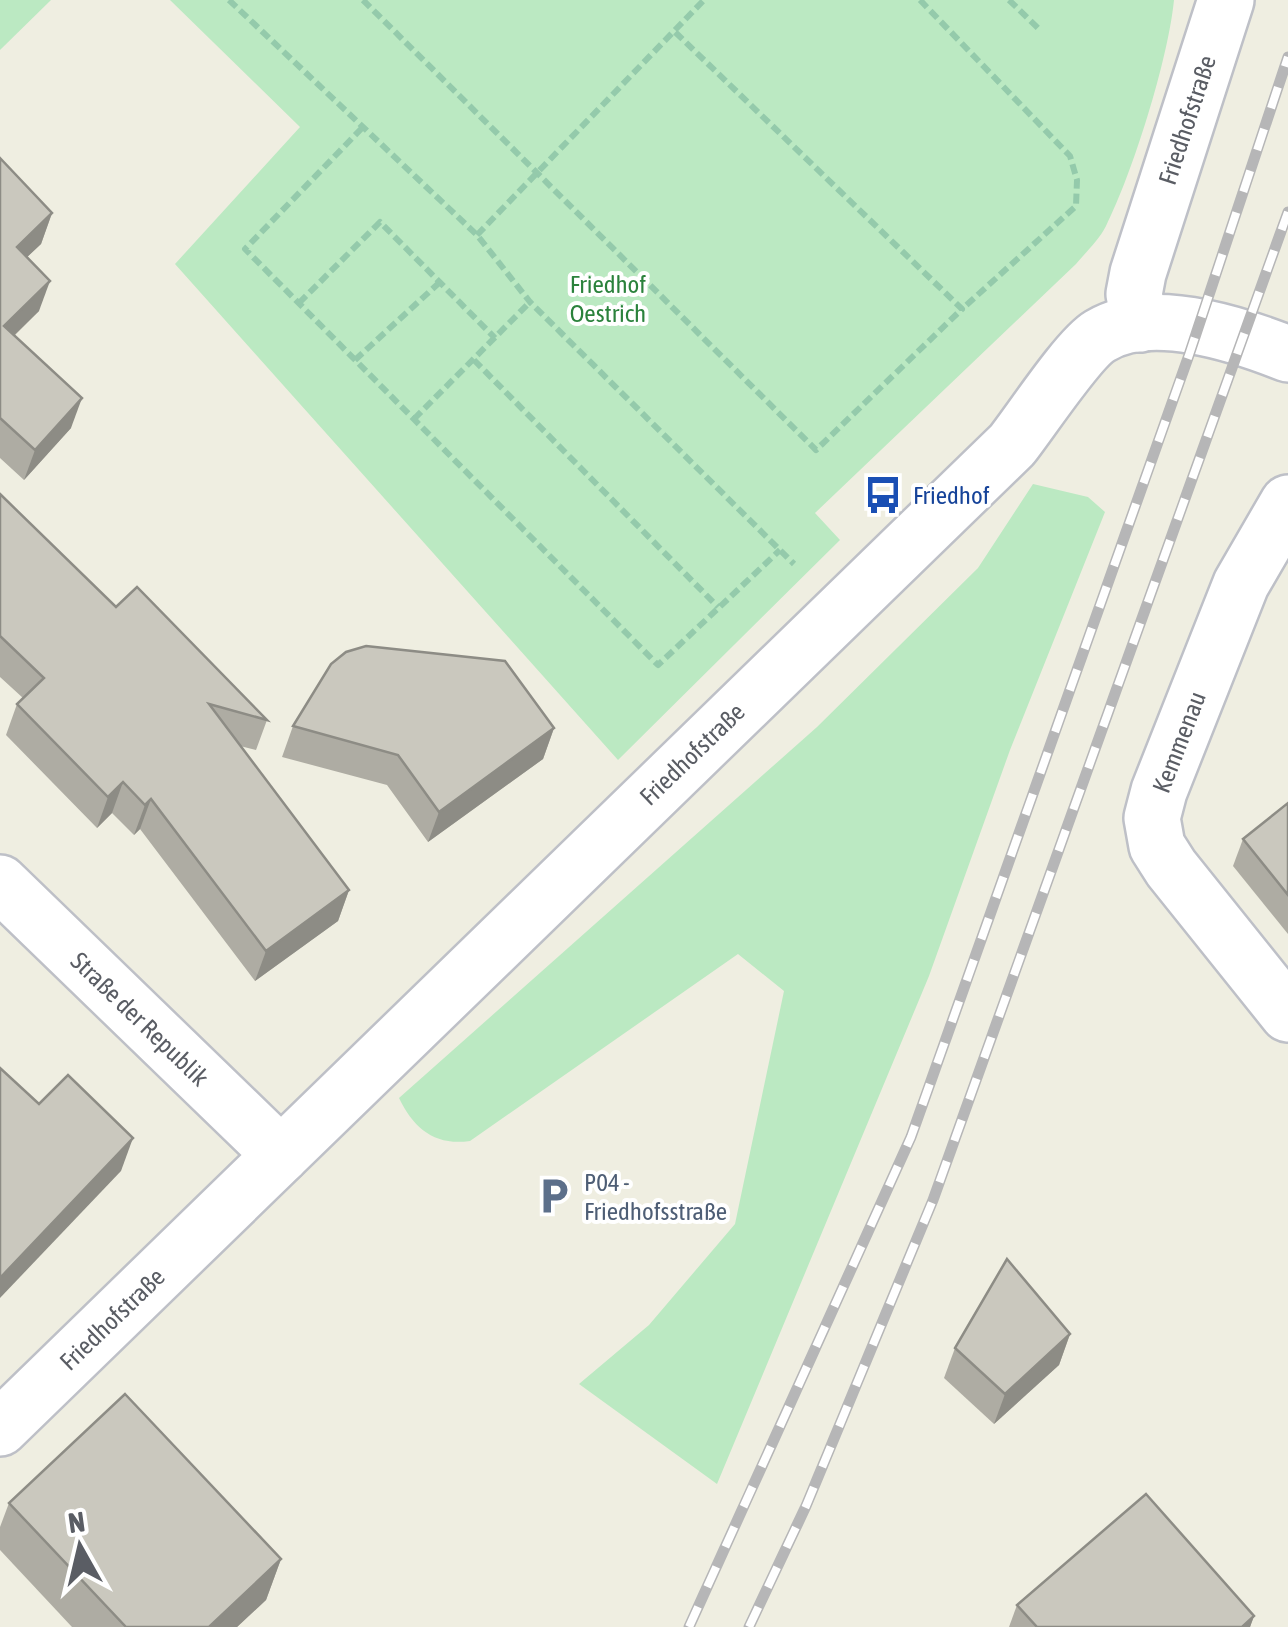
<svg xmlns="http://www.w3.org/2000/svg" width="1288" height="1627" font-family="'Asap Condensed',sans-serif">
  <style>
    .green { fill: #bbe9c2 }
    .lines { fill: none; stroke-linecap: round; stroke-linejoin: round }
    .minor-casing { stroke: #bec0c7; stroke-width: 60 }
    .path { stroke: #94caab; stroke-width: 6; stroke-dasharray: 10 5; stroke-linecap: butt }
    .minor { stroke: #fff; stroke-width: 55 }
    .rail-casing { stroke: #b6b6b7; stroke-width: 11 }
    .rail { stroke: #fff; stroke-width: 8; stroke-dasharray: 22; stroke-linecap: butt }
    .wall { fill: #aeaca3 }
    .shaded-wall { fill: #8d8c85 }
    .building { fill: #cac8be; stroke: #8d8c85; stroke-width: 2.5 }
    .labels { text-anchor: middle; stroke-width: 8; stroke-linejoin: round; paint-order: stroke }
    .street-label { font-size: 25px; fill: #5a5d64; stroke: #fff }
    .park-label { font-size: 25px; fill: #2b823c; stroke: #fff }
    .transit-label { font-size: 25px; fill: #164399; stroke: #fff; text-anchor: start }
    .service-label { font-size: 25px; fill: #4e5e75; stroke: #fff; text-anchor: start }
  </style>
  <rect width="100%" height="100%" fill="#efeee1"/>
  <!-- green -->
  <g class="green">
    <polygon points="0,0 51,0 0,50"/>
    <path d="M170,0H1174C1168,60 1133,172 1106,226C1099,240 1086,252 1076,264L815,513L840,540L618,760L175,264L300,127Z"/>
    <path d="M1033,484L1088,497L1105,512L1010,750L929,976L717,1484L579,1384L649,1325L735,1224L784,991L738,954L470,1141C435,1146 414,1129 399,1098L817,727L978,568Z"/>
  </g>
  <g class="lines">
    <!-- minor casing -->
    <g class="minor-casing">
      <g id="minor">
        <polyline points="1140,324 1134,294 1138,273 1226,0"/>
        <polyline points="1288,503 1241,584 1159,791 1152,818 1157,846 1171,868 1288,1014"/>
        <polyline points="0,883 281,1155"/>
        <path d="M0,1428L1012,445C1031,421 1078,349 1100,336C1151,305 1238,334 1288,354"/>
      </g>
    </g>
    <!-- path -->
    <g class="path">
      <polyline points="229,0 477,235 530,302 794,564"/>
      <polyline points="363,0 816,450 962,309 674,31"/>
      <polyline points="920,0 1070,156 1077,180 1076,206 962,309"/>
      <polyline points="1009,0 1040,30"/>
      <polyline points="362,128 245,249 658,665 780,550"/>
      <polyline points="477,235 704,0"/>
      <polyline points="299,303 380,222 495,338"/>
      <polyline points="355,360 440,282"/>
      <polyline points="474,360 718,607"/>
      <polyline points="414,419 530,302"/>
    </g>
    <!-- minor -->
    <use href="#minor" class="minor"/>
    <!-- rail casing -->
    <g class="rail-casing">
      <g id="rail">
        <polyline points="689,1627 911,1137 1189,355 1288,57"/>
        <polyline points="749,1627 806,1506 933,1200 1288,212"/>
      </g>
    </g>
    <!-- rail -->
    <use href="#rail" class="rail"/>
  </g>
  <!-- wall -->
  <g class="wall">
    <polygon points="0,158 52,213 41,244 27,257 39,311 14,336 71,428 24,480 0,458"/>
    <polygon points="0,494 116,607 267,720 256,750 240,746 349,890 338,921 255,981 140,829 134,835 112,813 97,828 6,735 17,704 23,698 0,677"/>
    <polygon points="293,726 554,728 543,759 428,842 387,785 282,757"/>
    <polygon points="1288,803 1288,934 1233,866 1243,839"/>
    <polygon points="1070,1334 1059,1365 994,1424 944,1378 955,1348"/>
    <polygon points="9,1503 281,1559 266,1600 237,1627 72,1627 0,1550 0,1527"/>
    <polygon points="1017,1605 1254,1616 1250,1627 1009,1627"/>
  </g>
  <!-- shaded-wall -->
  <g class="shaded-wall">
    <polygon points="52,213 41,244 6,277 17,247"/>
    <polygon points="50,281 39,311 0,349 4,326"/>
    <polygon points="82,398 71,428 24,480 35,450"/>
    <polygon points="554,728 543,759 428,842 439,812"/>
    <polygon points="123,782 112,813 97,828 108,797"/>
    <polygon points="151,799 140,829 134,835 145,805"/>
    <polygon points="349,890 338,921 255,981 266,951"/>
    <polygon points="133,1138 121,1171 0,1298 0,1278"/>
    <polygon points="1070,1334 1059,1365 994,1424 1005,1394"/>
    <polygon points="281,1559 266,1600 237,1627 209,1627"/>
    <polygon points="1254,1616 1250,1627 1242,1627"/>
  </g>
  <!-- building -->
  <g class="building">
    <polygon points="0,158 52,213 17,247 50,281 4,326 82,398 35,450 0,418"/>
    <polygon points="0,494 116,607 137,587 267,720 209,704 349,890 266,951 151,799 145,805 123,782 108,797 17,704 44,678 0,636"/>
    <polygon points="366,646 505,661 554,728 439,812 398,755 293,726 331,664 346,652"/>
    <polygon points="1288,803 1288,895 1243,839"/>
    <polygon points="0,1068 39,1104 68,1075 133,1138 0,1278"/>
    <polygon points="1007,1259 1070,1334 1005,1394 955,1348"/>
    <polygon points="125,1394 281,1559 209,1627 126,1627 9,1503"/>
    <polygon points="1146,1494 1254,1616 1242,1627 1037,1627 1017,1605"/>
  </g>
  <!-- icons -->
  <defs>
    <g id="bus-bare" transform="scale(3)"><path d="M-5-6H5V4H4V6H2V4H-2V6H-4V4H-5ZM-3.5-4V0h7V-4ZM-3.5 1.2v1.5H-2V1.2ZM2 1.2v1.5H3.5V1.2Z" fill="#1a4fb4" stroke="#fff" stroke-width="2.5" paint-order="stroke"/></g>
    <g id="parking-bare" transform="scale(3)"><path d="M-3.5-5.5H1a3.5 3.5 0 0 1 0 7H-1V5.5H-3.5ZM-1-3.4V-.6H.8a1.4 1.4 0 0 0 0-2.8Z" fill="#5c6f8a" stroke="#fff" stroke-width="2.5" paint-order="stroke"/></g>
  </defs>
  <g fill-rule="evenodd">
    <use href="#bus-bare" x="883" y="495"/>
    <use href="#parking-bare" x="554" y="1196"/>
  </g>
  <g class="labels">
    <!-- street labels -->
    <g class="street-label">
      <text transform="translate(1187 120) rotate(-72)" y="9">Friedhofstraße</text>
      <text transform="translate(1179 742) rotate(-69)" y="9">Kemmenau</text>
      <text transform="translate(692 754) rotate(-44)" y="9">Friedhofstraße</text>
      <text transform="translate(140 1019) rotate(44)" y="9">Straße der Republik</text>
      <text transform="translate(112 1319) rotate(-44)" y="9">Friedhofstraße</text>
    </g>
    <!-- park labels -->
    <g class="park-label">
      <text x="608" y="293">Friedhof<tspan x="608" dy="29">Oestrich</tspan></text>
    </g>
    <!-- transit labels -->
    <g class="transit-label">
      <text x="913" y="504">Friedhof</text>
    </g>
    <!-- service labels -->
    <g class="service-label">
      <text x="584" y="1191">P04 -<tspan x="584" dy="29">Friedhofsstraße</tspan></text>
    </g>
  </g>
  <!-- north arrow -->
  <g transform="translate(80 1547) rotate(352)" stroke="#ffffff" stroke-width="8" paint-order="stroke">
  <path d="M0-8L18 38L0 25L-18 38Z" fill="#5a5d64"/>
  <text y="-15" font-size="28" font-weight="bold" text-anchor="middle" fill="#5a5d64">N</text>
  </g>
</svg>
